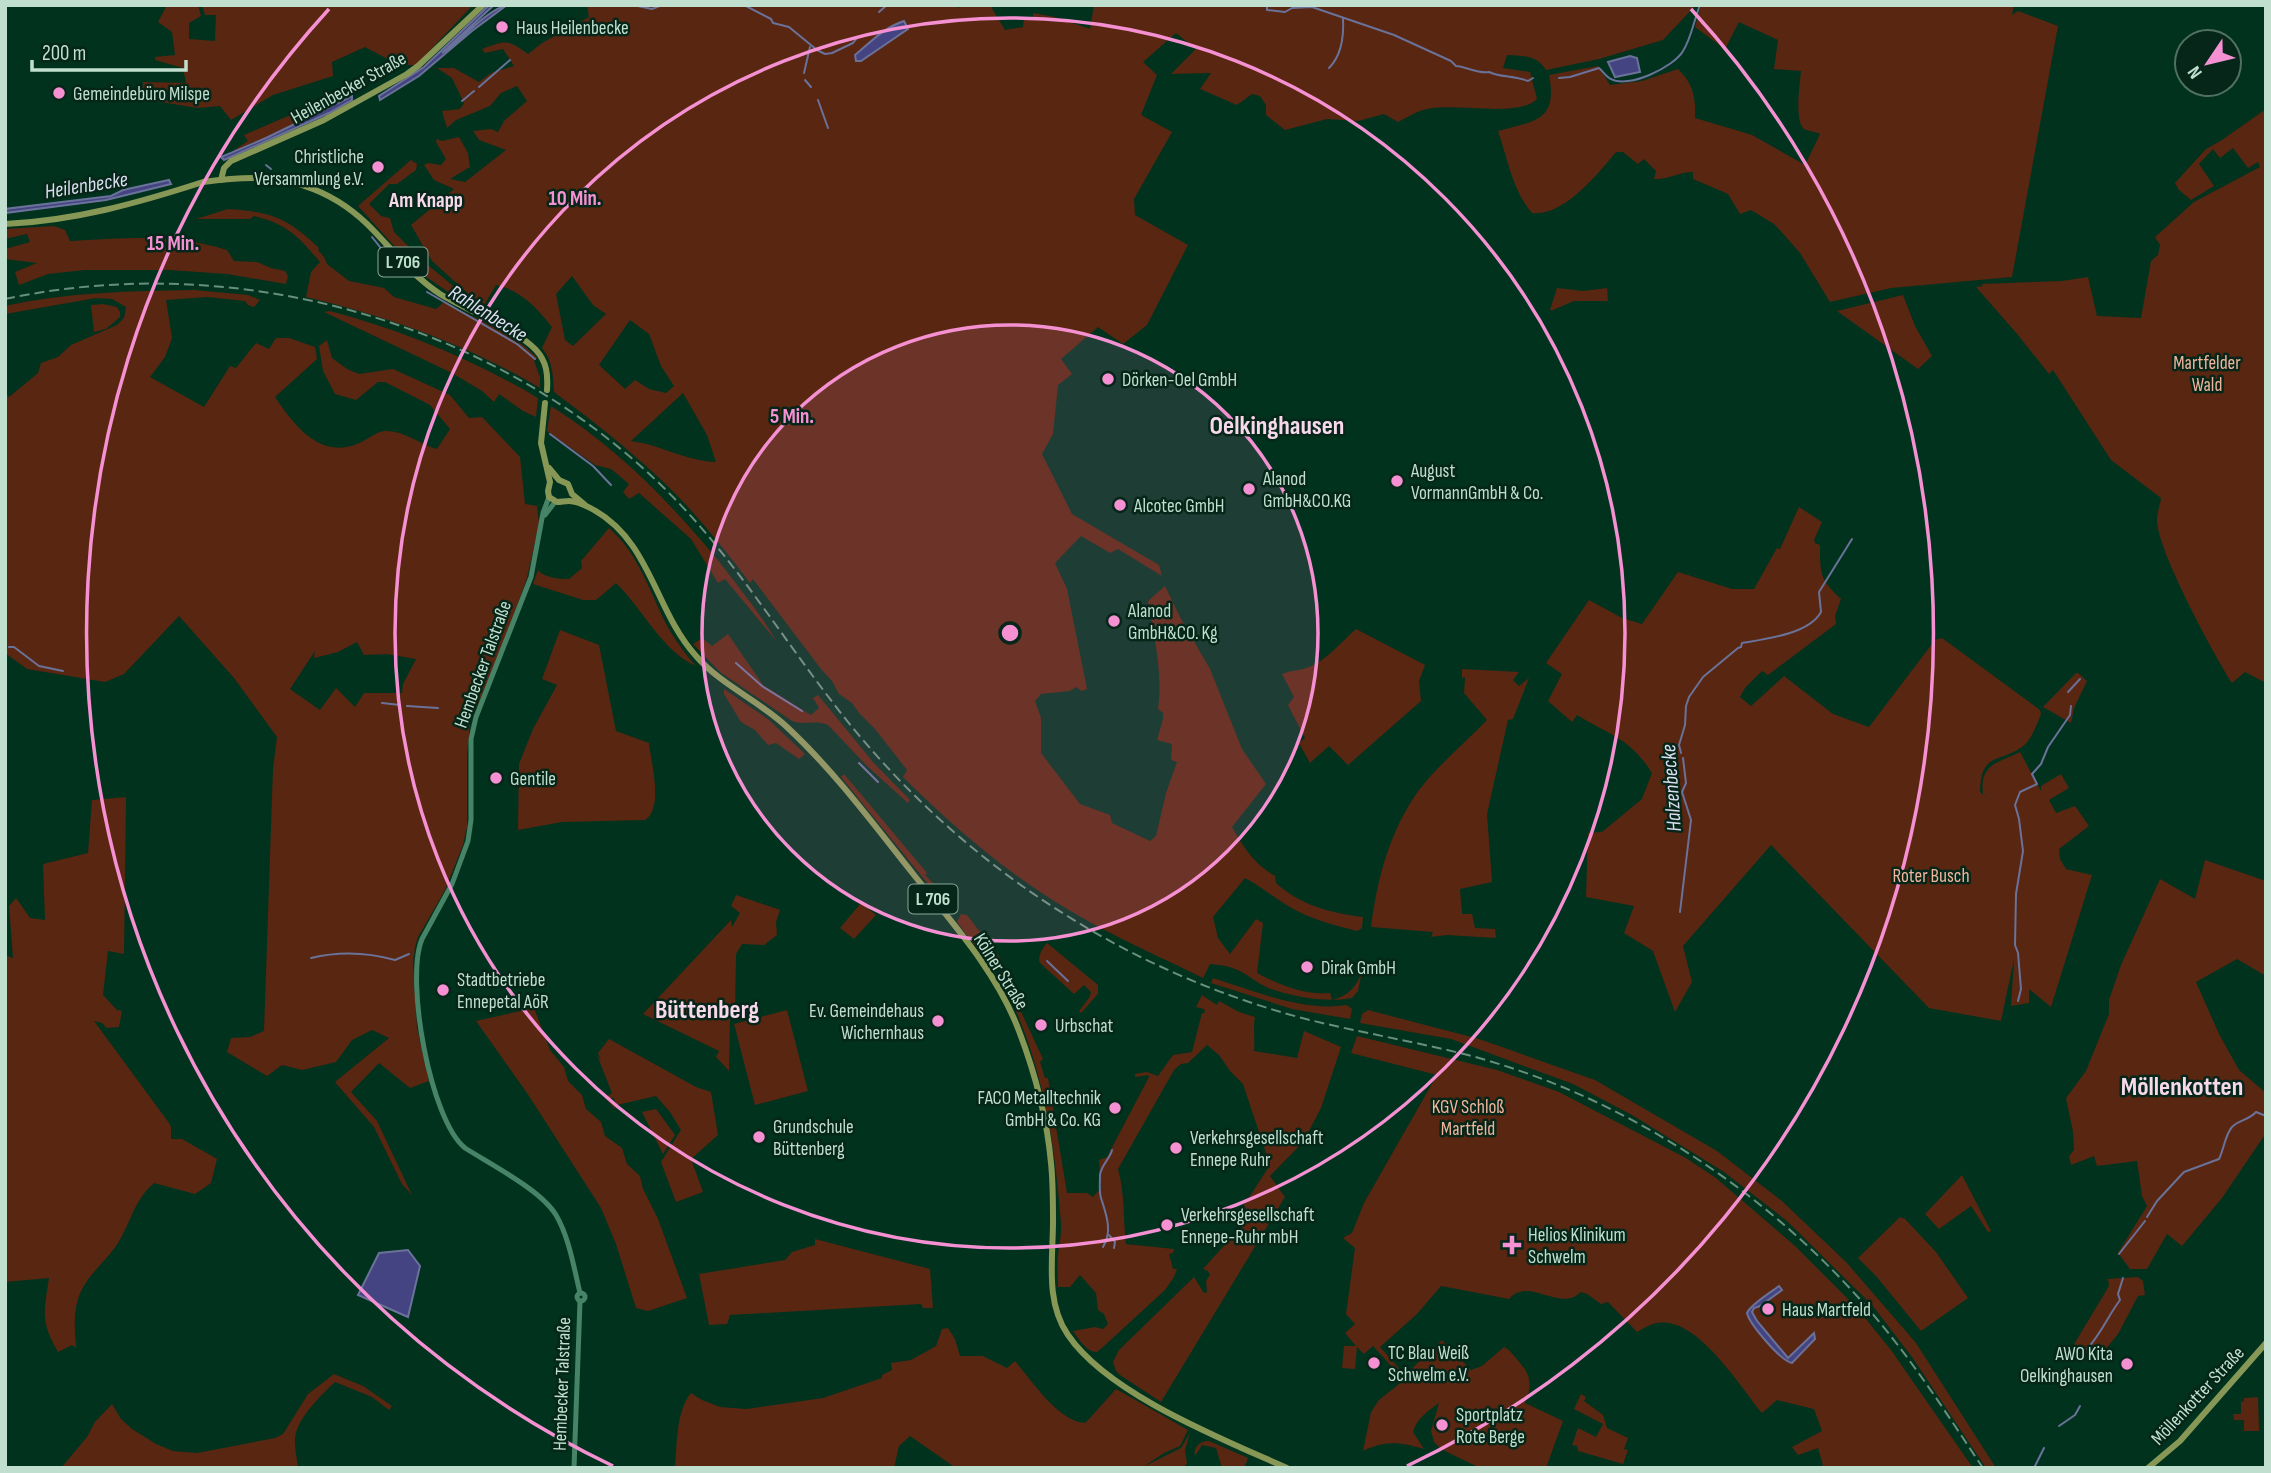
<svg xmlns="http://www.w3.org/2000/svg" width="2271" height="1473" font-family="'Sofia Sans Condensed',sans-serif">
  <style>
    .green { fill: #592611; fill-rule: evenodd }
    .water { fill: #454482; stroke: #6a7299; stroke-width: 2 }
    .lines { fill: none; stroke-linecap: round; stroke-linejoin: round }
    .stream { stroke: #6a7299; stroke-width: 2 }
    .minor { stroke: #478467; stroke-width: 5 }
    .major { stroke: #869756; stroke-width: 6 }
    .rail { stroke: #688f7d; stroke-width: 2; stroke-dasharray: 10 5; stroke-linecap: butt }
    .ring { fill: none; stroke: #f591d2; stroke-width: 3.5 }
    .poi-dot { fill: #f591d2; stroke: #052618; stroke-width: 2.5 }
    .labels { text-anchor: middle; stroke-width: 5; stroke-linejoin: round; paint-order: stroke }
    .shield { fill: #052618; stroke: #89a898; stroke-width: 2 }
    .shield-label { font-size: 18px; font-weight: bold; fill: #c1dfcf }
    .poi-label { font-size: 19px; fill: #c1dfcf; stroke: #052618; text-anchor: start }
    .street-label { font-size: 19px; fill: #c1dfcf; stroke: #052618 }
    .park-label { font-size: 19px; fill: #f2b49d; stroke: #052618 }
    .water-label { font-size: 21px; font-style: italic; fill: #dcdef1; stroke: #052618 }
    .neighbourhood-label { font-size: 21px; font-weight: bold; fill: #f7d9eb; stroke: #052618 }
    .district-label { font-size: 26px; font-weight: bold; fill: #f7d9eb; stroke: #052618 }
    .centre { fill: #f591d2; stroke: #052618; stroke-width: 3.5 }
    .ring-label { font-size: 21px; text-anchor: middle; font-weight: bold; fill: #f591d2; stroke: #052618; stroke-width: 5; stroke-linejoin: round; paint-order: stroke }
  </style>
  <rect width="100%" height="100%" fill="#00321e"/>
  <!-- green -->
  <g class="green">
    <polygon points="167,5 198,5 201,16 189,23 189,39 215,41 216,15 205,15 202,5 473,5 416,65 399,65 365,47 332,62 333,76 273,95 231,120 220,106 198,108 142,99 143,82 186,83 183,68 155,60 155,57 175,55 172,32 158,22"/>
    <path d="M587,5H655L657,7L663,5H958V8L964,5H990L1005,30L1023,27L1024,19L1033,18V13L1055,17L1090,29L1094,5H1696L1663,40L1599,59L1546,70C1537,55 1523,56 1507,55L1503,68L1530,72L1537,99C1517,119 1450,101 1423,110C1414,113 1406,118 1398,122L1384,114L1358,121L1327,119L1285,130L1266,115V105L1260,96L1252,94L1237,105L1200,89L1211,73L1171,74L1196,49L1176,33L1143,62L1157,75L1141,115L1172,132L1134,199L1135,215L1188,245L1147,325L1123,344L1098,327L1061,359L1072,374L1058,385L1053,434L1042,454L1072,514L1159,565L1162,576L1118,549L1110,553L1081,536L1055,563L1067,589L1087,689L1081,691L1077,687L1069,691L1041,694L1035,701L1041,718V753L1080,804L1110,815L1112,823L1150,841L1156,836L1166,793L1177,762L1171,760L1172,744L1157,740L1163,719V713L1158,709C1163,672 1154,637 1148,601L1165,586L1181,619L1210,669L1242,749L1266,784L1232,827C1244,848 1254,864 1275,876L1276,883C1300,905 1330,913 1363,917L1362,928L1357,931C1334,925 1309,919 1288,906C1273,897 1260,886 1245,878L1213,917L1218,938L1230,954L1256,919L1263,923L1257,973C1277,984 1306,996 1330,993L1332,1000C1348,996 1357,987 1362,971L1358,991L1352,998C1326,1003 1295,997 1271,989C1257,984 1246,972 1232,968C1225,965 1218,965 1210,964L1203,978C1165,959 1125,942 1088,921C1020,884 958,832 903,777L907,770L875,729L859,713L852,703L839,694L832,681L821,669L753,579L750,583C722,546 693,509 658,477C625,446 590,419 554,392C553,376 553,361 542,348L552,327C538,309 521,290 496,285L483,307L432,261L411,225L454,189L434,180L424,165L428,163L441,165L446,159L436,142L437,139L442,141L459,137L468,153L470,167L450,179L465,182L506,150L479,140L473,131L491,129L498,132L504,121L527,101L517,86L501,93L490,106L456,120L447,128L442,111L460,109L464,103L452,78L437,68H454L479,82L491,73L514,66L503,49L485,53L482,49C506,40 508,39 528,54L542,43L589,17ZM572,276L593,305L606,314L573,346L565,340L556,294ZM630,320L649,334L661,366L674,386L666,393L649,389L635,380L625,389L599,365ZM683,393L707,435L716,462C685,461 662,445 631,441Z"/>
    <path d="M1701,5H2014L2012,15L2018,11L2058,26L2012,277L1891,288L1830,302L1800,253L1786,237L1774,224L1751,210L1740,214L1728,194L1693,179V172C1679,172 1668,180 1654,179L1656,171L1644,159L1638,164L1623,152H1616C1597,175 1563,217 1532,213C1513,192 1507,157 1498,131C1535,121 1558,121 1549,75L1598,66L1610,85L1642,81L1678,69C1693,83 1696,98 1695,118L1752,135L1805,165L1820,134C1816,132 1808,131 1804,129C1794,121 1800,83 1801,71L1774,69L1778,40L1739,22L1725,49L1695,27Z"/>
    <polygon points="329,98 334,99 335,102 333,106 266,138 231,152 248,141 244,135"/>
    <path d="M2266,109V683L2245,672L2232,683C2214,655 2157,550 2157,520C2157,513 2160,505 2161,498L2111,460L2053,370L2049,374L2018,335L1976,287L1983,286L1981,284L2062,281L2088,277L2097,316L2141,318L2151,261L2158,255L2160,245L2155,237L2194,202L2260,167L2258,162L2248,168L2233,148L2220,158L2213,149L2199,164L2214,186L2191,200L2179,190L2175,183L2206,149L2222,140Z"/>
    <polygon points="411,160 417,164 416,170 397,184 389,184 369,204 381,216 390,218 394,232 423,261 469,299 471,305 469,306 416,270 358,206"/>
    <path d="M228,209C271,212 287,217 319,248L318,250L324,257L327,264L349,281L384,288L394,297L436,309L444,302C471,317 517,335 537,358L534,361L540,377V388C468,345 387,316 306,297L311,272L320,262C299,237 287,224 254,216L250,219H196Z"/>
    <path d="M54,226L65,230L70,241C126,238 173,233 227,250L234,261L257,262L271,268L285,271L288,276L286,284L227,274L169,270H85L48,274L19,285L15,272L37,263L5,259V249L30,242L27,234L5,239V229Z"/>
    <polygon points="1557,288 1583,291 1607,288 1608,301 1574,301 1553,310 1550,310"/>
    <path d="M194,290L248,295L260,300L254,307L248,305L245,301L208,297L166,300L172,338L165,357L150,377L204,407L230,366L236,368L256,343L269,349L276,338H289L315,347L317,359L275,397C294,425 319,459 357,444C366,441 377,430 386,431C405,431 419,444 437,449L450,429L430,405L385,382H378L356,400L335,394L323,371L319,346L327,340L332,358L347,369L359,374L393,369L450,395L469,418L482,417L520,457L525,504L537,506L539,523L527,578L505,640L470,723L467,756V827L463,845L445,890L418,937L415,947L413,963L417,1028L429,1081L410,1088L379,1063L351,1092L377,1121L412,1195L402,1184L374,1127L335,1082L389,1038L372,1030L352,1040L336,1062L302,1070L282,1065L267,1076L227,1052L231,1038L250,1037L264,1031L273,769L277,737L234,678L179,616L124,674L105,682L27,669L5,653V392L9,397L38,373L41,363L58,357L71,345L117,325L124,318L126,307L112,299L96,298L5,314V306C68,292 131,291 194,290ZM357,642L364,655L387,654L416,659L403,684L402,693H364L355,707L336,688L320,710L290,689L315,651L314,658L338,652Z"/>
    <polygon points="1903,295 1915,326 1932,356 1918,369 1837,311"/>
    <polygon points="103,304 117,307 120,312 120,317 106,329 94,332 91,305"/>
    <path d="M330,311C402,330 474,360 538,398L536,417L523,411L499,394L494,402L482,391L452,373L324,312Z"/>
    <path d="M551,406C616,447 669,501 717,559C738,586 760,613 777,642L725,579L718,583L691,539L639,493L629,499L623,492L629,484L611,469L595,465L547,431Z"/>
    <path d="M1799,507L1822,522L1814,540L1815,543L1820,545C1820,575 1820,579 1841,599L1835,616L1836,624L1768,675L1762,671L1745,688L1740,697L1751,706L1784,676L1833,714L1869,727L1935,640L1942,638L2040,710L2041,714C2037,724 2031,741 2022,747C1997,764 1981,752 1980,792L1994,803L1983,794C1979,763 1999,763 2020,752L2041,791V786L2061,774L2069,788L2049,800L2056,813L2075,806L2089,826L2059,849L2060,859L2066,869L2092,875L2051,1007L2029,989V1003L2011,1006L2014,959L2001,1021L1929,1008L1771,845L1683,946L1692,982L1675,1012L1653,951L1624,933L1634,906L1586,897L1588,833L1602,832L1642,799L1652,773C1631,739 1610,735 1577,715L1572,722L1548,701L1562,674L1546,663L1589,600L1622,618L1642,624L1678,572L1732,589H1754L1777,548L1780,549Z"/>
    <path d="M609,528C641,556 650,595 670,631C678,644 686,655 696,666C661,650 643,609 616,583L596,600H583L533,584L538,570C544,578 559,579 569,579L582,568L581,561Z"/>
    <path d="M1356,629L1425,665L1419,681L1421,701L1348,765L1329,746L1310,763L1299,743L1305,738L1288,705L1294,697L1282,674C1291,670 1300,671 1309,667C1326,661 1342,641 1356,629Z"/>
    <path d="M560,630L599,645L616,731L649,743C651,763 664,808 645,820L562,822L518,830L519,764L533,729L557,685L542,679Z"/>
    <path d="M728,634L763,685L811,715L819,708L813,698L818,695L873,762L910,800L908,803L868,767L828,725C814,719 805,726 792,721L720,672L693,644L702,638L712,646Z"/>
    <path d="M1462,669L1519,672L1513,680L1519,686L1529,678L1513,719L1508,720L1487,814L1492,882L1460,889L1462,914H1472L1475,928L1495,929L1496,938L1447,935L1431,937L1433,932L1371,927C1377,879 1390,830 1419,790C1439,764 1464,744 1487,720L1464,693L1465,677L1462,678Z"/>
    <polygon points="2076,673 2078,673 2087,681 2074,708 2071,723 2043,707"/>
    <polygon points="724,689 768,719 805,754 799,759 776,743 768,745 755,730 741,722 724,694"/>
    <polygon points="844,774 927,873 925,875 951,901 955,899 955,906 950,908 946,906 841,777"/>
    <path d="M126,797L124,954L108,951L103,995L117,1010L122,1011L119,1027L107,1028L102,1023L94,1021L169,1123L171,1127V1139H182L217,1159L211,1183L195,1194L154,1183C133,1202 132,1220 118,1243C106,1262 85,1276 78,1299C73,1315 75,1332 76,1348L72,1345L58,1352C40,1321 44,1312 49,1278L5,1282V955L13,958L9,906L16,898L30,918L45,920L43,864L88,853L92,800Z"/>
    <polygon points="2205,860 2266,881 2266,976 2237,959 2196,982 2219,1034 2239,1070 2266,1093 2266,1133 2222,1198 2182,1246 2167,1234 2147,1269 2130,1269 2118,1253 2147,1206 2142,1196 2137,1161 2097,1166 2094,1156 2071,1165 2069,1156 2074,1150 2073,1132 2066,1098 2086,1071 2109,1014 2109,1000 2121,965 2160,879 2195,899"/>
    <polygon points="736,895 780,910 776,922 777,935 764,945 742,944 736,954 735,1015 730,1018 729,1071 716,1057 719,1051 643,1014 731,920 732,927 740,913 731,906"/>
    <polygon points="861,903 876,915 854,939 840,928"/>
    <polygon points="961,914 967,915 1001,959 991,967 957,922"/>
    <path d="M1047,943L1098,985V994L1081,1013L1079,1011L1089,998L1091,992L1084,985L1074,994L1040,963C1037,957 1043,947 1047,943Z"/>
    <path d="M1213,978C1255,991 1302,1012 1347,1005L1352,1009L1350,1019L1292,1009L1211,983Z"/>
    <path d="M1011,990L1043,1059L1040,1062L1045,1078H1048L1067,1193H1087L1093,1197L1098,1191L1101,1192L1099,1160L1107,1157L1149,1077L1148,1075L1135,1077V1074L1147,1072L1158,1076L1173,1055L1192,1052L1202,1013H1205L1204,1009L1196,1007L1202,995L1217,1005L1219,1001L1239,1012L1255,1017C1253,1025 1255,1041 1254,1051L1297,1058L1304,1031L1341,1047L1321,1108L1303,1142L1270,1176L1285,1197L1161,1402L1120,1375L1116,1371L1113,1362L1119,1350L1194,1277L1204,1293L1207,1292L1206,1281L1210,1275L1208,1271L1203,1269L1249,1218L1244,1205L1270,1165L1243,1084L1230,1071L1219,1055L1207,1045L1188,1063L1181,1064L1174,1070L1118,1169C1125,1194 1123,1218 1126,1244L1174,1249L1173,1253L1169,1254L1173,1269H1177L1174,1277L1165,1290L1103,1347L1097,1352C1086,1352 1079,1339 1073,1331L1095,1327L1103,1329L1108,1324L1104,1314L1098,1310L1096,1293L1080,1275L1070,1287H1058C1058,1277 1057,1266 1058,1255C1059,1244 1062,1234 1061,1223C1055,1142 1043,1067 1008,993Z"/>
    <polygon points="534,1008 550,1050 564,1067 568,1081 582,1095 586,1109 601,1122 605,1136 622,1148 627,1164 640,1176 643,1189 658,1219 687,1298 648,1311 636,1308 616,1244 601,1208 527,1093 476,1021"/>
    <polygon points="787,1010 808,1091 755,1105 734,1024"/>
    <polygon points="1368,1010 1479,1039 1595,1080 1717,1151 1782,1201 1847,1263 1916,1343 1996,1468 1986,1468 1912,1357 1872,1305 1787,1221 1724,1172 1632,1115 1573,1084 1451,1039 1360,1023 1362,1014"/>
    <path d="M1357,1036L1497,1070L1559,1092L1686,1158L1716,1178L1795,1246L1857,1308L1891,1350L1973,1468H1819L1823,1465L1818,1448L1798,1455L1792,1447L1822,1431L1814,1409L1777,1400L1762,1413C1740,1386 1696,1315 1657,1323C1650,1324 1643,1329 1637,1332L1608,1302L1601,1304L1587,1294L1581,1292C1578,1294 1575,1297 1571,1298C1550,1303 1526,1279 1509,1299L1441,1286L1417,1314L1380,1347L1405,1375L1442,1340L1471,1370L1482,1366L1504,1347L1509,1350C1526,1370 1536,1377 1525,1403L1563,1421L1546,1468H1480L1441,1449L1434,1442L1431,1431L1439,1403C1427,1412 1417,1418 1413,1432L1424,1449C1401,1442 1385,1440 1363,1451L1371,1412L1379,1400L1404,1380L1373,1346L1364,1354L1357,1347L1355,1369L1342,1368L1344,1346H1356L1345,1333L1355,1324L1346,1314L1355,1248L1343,1238L1352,1233L1364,1203L1437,1075L1351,1053Z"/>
    <polygon points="609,1039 696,1087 711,1092 718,1135 691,1159 703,1192 676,1202 661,1162 681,1130 670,1112 656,1096 617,1105 613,1097 611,1099 616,1110 605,1098 612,1093 597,1055 601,1061 598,1053"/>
    <polygon points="656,1109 675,1135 663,1154 642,1112"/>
    <polygon points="1962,1175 1991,1231 1988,1232 1971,1206 1939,1229 1925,1214"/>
    <polygon points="1900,1217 1905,1219 1936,1252 1968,1298 1921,1331 1876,1276 1858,1258"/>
    <polygon points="815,1239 930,1269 933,1308 923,1308 921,1304 730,1315 727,1324 709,1325 699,1274 785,1260 792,1252 815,1245"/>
    <polygon points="2138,1277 2143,1281 2145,1295 2138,1296 2118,1334 2097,1360 2073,1346 2109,1286 2108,1279"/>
    <path d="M948,1328L955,1339L960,1356H983L1007,1368L1015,1361C1033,1382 1058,1421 1085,1423L1089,1419L1116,1389L1188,1430L1180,1446L1164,1453L1143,1467L1181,1448L1190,1433L1185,1450L1187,1463L1183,1468H956L910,1436L899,1446L894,1468H675C677,1445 676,1411 691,1393L702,1400L720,1407L746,1409L823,1398L882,1378V1375L892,1370L891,1363L911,1360L936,1346L942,1329Z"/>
    <path d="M334,1374L363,1386L392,1406L389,1410L372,1397L335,1382C322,1394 300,1416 296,1433C293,1443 297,1457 298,1468H61L87,1437L95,1422L112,1404L121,1419L132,1429L156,1444L173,1451L197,1453L275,1438L283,1434L308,1394Z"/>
    <polygon points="1581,1394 1586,1397 1584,1401 1603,1415 1607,1428 1628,1438 1624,1449 1628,1450 1623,1464 1578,1451 1577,1446 1572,1445 1578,1428 1596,1437 1603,1424 1574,1409"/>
    <polygon points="2258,1397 2259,1431 2244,1431 2244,1420 2234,1420 2233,1414 2241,1414 2241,1402 2244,1401 2244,1398"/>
    <path d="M1209,1441L1248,1458L1244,1468H1222L1216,1448L1202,1445L1195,1456C1193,1447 1200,1441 1209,1441Z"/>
  </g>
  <!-- water -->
  <g class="water">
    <path d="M489,5H494L442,53C461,41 485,11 507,5L472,31L419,76L380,100L379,96L424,67Z"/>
    <path d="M904,21L908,29L861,61H856L855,55C872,41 883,28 904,21Z"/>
    <polygon points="1630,56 1637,58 1640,72 1615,77 1608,62"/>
    <polygon points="352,96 352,100 329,113 224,160 221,157 266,138"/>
    <polygon points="169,180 171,184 106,200 5,213 5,209 111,196 123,190"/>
    <polygon points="408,1250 420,1266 408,1317 358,1295 379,1253"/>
    <path d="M1779,1286L1782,1290L1760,1306L1754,1308L1752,1312L1757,1321L1788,1358L1814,1333L1815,1339L1792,1363C1781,1361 1750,1325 1747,1313C1751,1304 1770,1293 1779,1286Z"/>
  </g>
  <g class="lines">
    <!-- stream -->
    <g class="stream">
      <polyline points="633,5 652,9 662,5"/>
      <polyline points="744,5 771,19 773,23 789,27 817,50 825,54 832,53 853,43 857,38"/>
      <path d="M1267,5V10L1285,12L1292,8L1312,7L1394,35L1451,61L1456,66C1468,67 1477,74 1489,72C1499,77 1515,76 1528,81L1533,78"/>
      <polyline points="879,12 887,5"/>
      <path d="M1329,68C1342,55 1344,36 1343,18"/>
      <polyline points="804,73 810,47"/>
      <path d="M1559,78L1570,77L1599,68C1603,71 1606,77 1611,79C1628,89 1674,67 1683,51C1691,39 1694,20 1700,5"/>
      <polyline points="805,80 811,87"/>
      <polyline points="479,87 510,60"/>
      <polyline points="818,100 828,128"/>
      <polyline points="462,101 474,91"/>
      <polyline points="266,165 271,169"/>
      <polyline points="372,237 388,257"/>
      <polyline points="427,292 517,344 535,359"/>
      <polyline points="550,434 593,466 611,485"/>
      <polyline points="9,647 14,647 39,666 63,671"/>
      <polyline points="736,663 762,686 802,711"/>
      <polyline points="2068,692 2080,679"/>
      <polyline points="382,703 400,705"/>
      <polyline points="407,706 438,708"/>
      <path d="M1681,753L1679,745L1685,725L1686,706L1689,697L1703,677L1738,648L1741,647L1742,643C1766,639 1809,634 1821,612L1819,592L1852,539"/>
      <polyline points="859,763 878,782"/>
      <polyline points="1680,912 1691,820 1682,792 1686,783 1683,758"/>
      <path d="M311,958C340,951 366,952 395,960L409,954"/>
      <polyline points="1047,961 1068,981"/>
      <polyline points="2018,1001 2021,989 2018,953 2015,945 2016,894 2023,851 2019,819 2015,805 2020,792 2037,784 2032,774 2041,764 2048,747 2070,715 2071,706"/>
      <path d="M2147,1217L2157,1201L2184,1172L2219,1159C2224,1149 2225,1135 2232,1127C2239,1120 2249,1120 2256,1112L2266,1116"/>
      <polyline points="1109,1235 1115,1242 1114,1248"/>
      <path d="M1103,1247C1113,1231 1106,1214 1101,1198C1099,1192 1100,1182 1100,1175C1101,1165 1110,1159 1112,1150"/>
      <polyline points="2119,1254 2145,1221"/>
      <path d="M2087,1349C2101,1334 2108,1316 2120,1300L2118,1294L2123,1278"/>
      <polyline points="2059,1426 2075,1415 2080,1406"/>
      <polyline points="2034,1468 2044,1448"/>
    </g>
    <!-- minor -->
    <g class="minor">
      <path d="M549,497L543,513L531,577L476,717L471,739V820L468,841L452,884L422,939C405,979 430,1120 465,1148C490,1164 541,1190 556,1215C569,1237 574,1268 580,1293"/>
      <polyline points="545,515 555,502"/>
      <circle cx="581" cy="1297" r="4"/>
      <polyline points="574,1468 580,1301"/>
    </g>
    <!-- major -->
    <g class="major">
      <polyline points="221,180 224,168 231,161 324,120 407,74 418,66 483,5"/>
      <path d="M5,224C74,221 138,203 203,182C239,177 279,174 313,189C336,198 357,213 374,231C395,253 414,277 440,294C466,310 517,329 536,350C547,362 548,375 547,390"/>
      <path d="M545,403L541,443L550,482L548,491L549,497L557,502C561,502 565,501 569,501C578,501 587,506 594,510C651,542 655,611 696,656C722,686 760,701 788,728C835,772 874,825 914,875C953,924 997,972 1019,1031C1035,1073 1047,1119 1051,1163C1053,1182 1053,1202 1053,1221C1053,1259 1045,1302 1068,1335C1108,1394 1222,1439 1287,1468"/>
      <polyline points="549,468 559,480 568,484 572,494 584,504"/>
      <polyline points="2148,1468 2180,1441 2266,1343"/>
    </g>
    <!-- rail -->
    <path class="rail" d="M5,299C254,246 530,332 698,524C751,585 794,654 844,717C907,796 983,864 1069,917C1141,962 1220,996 1302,1018C1360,1033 1420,1042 1479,1058C1643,1104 1797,1212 1900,1348C1930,1387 1956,1428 1983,1468"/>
  </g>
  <!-- distance rings -->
  <circle cx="1010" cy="633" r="308" fill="#f591d2" fill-opacity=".12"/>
  <g class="ring">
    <circle cx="1010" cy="633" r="308"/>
    <circle cx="1010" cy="633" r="615"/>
    <path d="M613 1466A923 923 0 0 1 329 9M1691 9A923 923 0 0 1 1407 1466"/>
  </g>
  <!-- markers -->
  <g class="poi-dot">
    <circle cx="502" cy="27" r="7"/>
    <circle cx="59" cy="93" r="7"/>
    <circle cx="378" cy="167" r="7"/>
    <circle cx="1108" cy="379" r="7"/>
    <circle cx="1397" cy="481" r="7"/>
    <circle cx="1249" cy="489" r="7"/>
    <circle cx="1120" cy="505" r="7"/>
    <circle cx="1114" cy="621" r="7"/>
    <circle cx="496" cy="778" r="7"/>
    <circle cx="1307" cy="967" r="7"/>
    <circle cx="443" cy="990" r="7"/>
    <circle cx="938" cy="1021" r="7"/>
    <circle cx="1041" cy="1025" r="7"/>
    <circle cx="1115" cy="1108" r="7"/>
    <circle cx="759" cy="1137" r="7"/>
    <circle cx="1176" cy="1148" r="7"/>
    <circle cx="1167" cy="1225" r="7"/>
    <path d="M1508.5 1234.5h7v7h7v7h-7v7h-7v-7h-7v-7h7z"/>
    <circle cx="1768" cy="1309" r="7"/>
    <circle cx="1374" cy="1363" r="7"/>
    <circle cx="2127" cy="1364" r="7"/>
    <circle cx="1442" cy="1425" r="7"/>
  </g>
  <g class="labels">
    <!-- shield labels -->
    <g class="shield">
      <rect x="378.5" y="247.5" width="49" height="29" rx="5"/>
      <rect x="908.5" y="884.5" width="49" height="29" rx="5"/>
    </g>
    <g class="shield-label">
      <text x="403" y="268">L 706</text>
      <text x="933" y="905">L 706</text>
    </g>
    <!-- poi labels -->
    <g class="poi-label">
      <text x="516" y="34">Haus Heilenbecke</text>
      <text x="73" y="100">Gemeindebüro Milspe</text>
      <text x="364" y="163" text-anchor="end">Christliche<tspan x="364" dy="22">Versammlung e.V.</tspan></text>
      <text x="1122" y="386">Dörken-Oel GmbH</text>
      <text x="1411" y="477">August<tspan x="1411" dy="22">VormannGmbH &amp; Co.</tspan></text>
      <text x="1263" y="485">Alanod<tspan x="1263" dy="22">GmbH&amp;CO.KG</tspan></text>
      <text x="1134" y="512">Alcotec GmbH</text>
      <text x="1128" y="617">Alanod<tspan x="1128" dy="22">GmbH&amp;CO. Kg</tspan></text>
      <text x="510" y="785">Gentile</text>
      <text x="1321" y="974">Dirak GmbH</text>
      <text x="457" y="986">Stadtbetriebe<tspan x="457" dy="22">Ennepetal AöR</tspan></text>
      <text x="924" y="1017" text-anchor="end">Ev. Gemeindehaus<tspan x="924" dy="22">Wichernhaus</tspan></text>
      <text x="1055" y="1032">Urbschat</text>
      <text x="1101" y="1104" text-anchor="end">FACO Metalltechnik<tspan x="1101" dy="22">GmbH &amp; Co. KG</tspan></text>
      <text x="773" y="1133">Grundschule<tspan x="773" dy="22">Büttenberg</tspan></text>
      <text x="1190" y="1144">Verkehrsgesellschaft<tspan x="1190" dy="22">Ennepe Ruhr</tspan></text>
      <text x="1181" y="1221">Verkehrsgesellschaft<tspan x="1181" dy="22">Ennepe-Ruhr mbH</tspan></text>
      <text x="1528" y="1241">Helios Klinikum<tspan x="1528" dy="22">Schwelm</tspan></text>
      <text x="1782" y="1316">Haus Martfeld</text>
      <text x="1388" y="1359">TC Blau Weiß<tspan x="1388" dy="22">Schwelm e.V.</tspan></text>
      <text x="2113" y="1360" text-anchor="end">AWO Kita<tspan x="2113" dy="22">Oelkinghausen</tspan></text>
      <text x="1456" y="1421">Sportplatz<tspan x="1456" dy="22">Rote Berge</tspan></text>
    </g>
    <!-- street labels -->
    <g class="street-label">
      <text transform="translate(348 87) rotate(-29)" y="7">Heilenbecker Straße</text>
      <text transform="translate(482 664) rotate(-70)" y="7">Hembecker Talstraße</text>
      <text transform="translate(1002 971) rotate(58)" y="7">Kölner Straße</text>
      <text transform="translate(561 1384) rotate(-88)" y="7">Hembecker Talstraße</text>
      <text transform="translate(2197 1395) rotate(-47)" y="7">Möllenkotter Straße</text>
    </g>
    <!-- park labels -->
    <g class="park-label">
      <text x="2207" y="369">Martfelder<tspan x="2207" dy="22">Wald</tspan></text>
      <text x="1931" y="882">Roter Busch</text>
      <text x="1468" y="1113">KGV Schloß<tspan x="1468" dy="22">Martfeld</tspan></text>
    </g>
    <!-- water labels -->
    <g class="water-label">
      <text transform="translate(86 185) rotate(-9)" y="7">Heilenbecke</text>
      <text transform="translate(488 313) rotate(32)" y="7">Rahlenbecke</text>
      <text transform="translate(1671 788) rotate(-94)" y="7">Halzenbecke</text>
    </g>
    <!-- neighbourhood labels -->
    <g class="neighbourhood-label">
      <text x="426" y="207">Am Knapp</text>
    </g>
    <!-- district labels -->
    <g class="district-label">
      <text x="1277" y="434">Oelkinghausen</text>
      <text x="707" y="1018">Büttenberg</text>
      <text x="2182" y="1095">Möllenkotten</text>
    </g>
  </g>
  <circle cx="1010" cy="633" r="10" class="centre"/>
  <g class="ring-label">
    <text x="575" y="205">10 Min.</text>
    <text x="173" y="250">15 Min.</text>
    <text x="792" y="423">5 Min.</text>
  </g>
  <!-- border -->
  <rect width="2271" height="1473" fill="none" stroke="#c1dfcf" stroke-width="14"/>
  <!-- north arrow -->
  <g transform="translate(2208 63) rotate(235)"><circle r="33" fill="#052618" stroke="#507061" stroke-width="2"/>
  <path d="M0-5L12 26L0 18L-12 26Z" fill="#f591d2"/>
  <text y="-10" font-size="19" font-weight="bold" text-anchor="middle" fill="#c1dfcf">N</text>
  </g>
  <!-- scale -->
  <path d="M32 60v10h154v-10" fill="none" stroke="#c1dfcf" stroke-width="3.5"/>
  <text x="42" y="60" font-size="21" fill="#c1dfcf" stroke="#052618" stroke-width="5" paint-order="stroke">200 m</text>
</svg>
